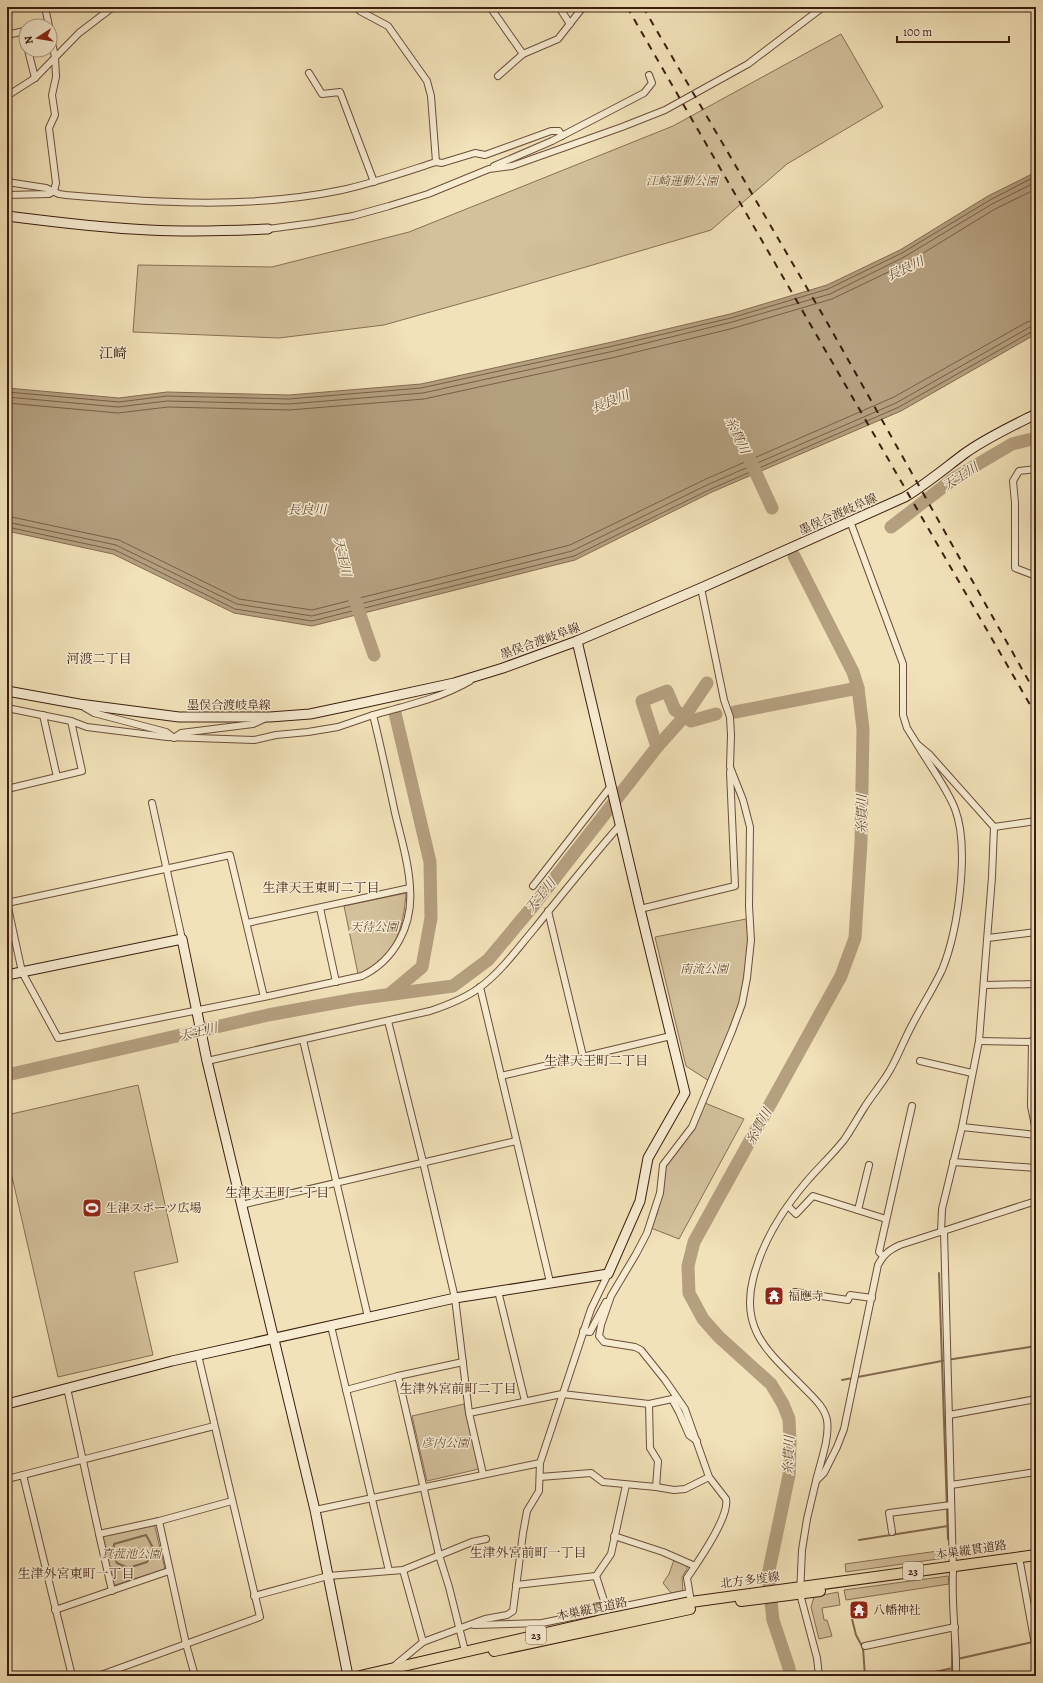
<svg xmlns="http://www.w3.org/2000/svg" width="1043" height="1683" font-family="Alegreya,'Noto Serif JP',serif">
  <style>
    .green { fill: #d3c19c; stroke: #886f56 }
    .water { fill: #b49f7f; stroke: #846b52 }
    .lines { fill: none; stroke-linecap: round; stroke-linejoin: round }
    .shore { stroke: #785e47; stroke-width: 1 }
    .stream { stroke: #846b52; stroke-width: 2 }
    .river { stroke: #b49f7f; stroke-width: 13 }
    .street-casing { stroke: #6a4e3a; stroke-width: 8 }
    .secondary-casing { stroke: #3c1d0f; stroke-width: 11 }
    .primary-casing { stroke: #3c1d0f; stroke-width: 12 }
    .street { stroke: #f7ecd2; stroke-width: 6 }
    .secondary { stroke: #f7ecd2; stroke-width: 9 }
    .primary { stroke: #f2e2b9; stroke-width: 10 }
    .rail { stroke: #3c1d0f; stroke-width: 2; stroke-dasharray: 7 7; stroke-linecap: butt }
    .labels { text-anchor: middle; stroke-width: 3; stroke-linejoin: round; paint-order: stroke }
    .shield { fill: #f7ecd2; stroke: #745b4a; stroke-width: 1 }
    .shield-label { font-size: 11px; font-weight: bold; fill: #3c1d0f }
    .park-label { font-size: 12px; font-style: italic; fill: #694e39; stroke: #f7ecd2 }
    .street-label { font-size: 12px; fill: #3c1d0f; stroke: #f7ecd2 }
    .poi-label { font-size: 12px; fill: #3c1d0f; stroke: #f7ecd2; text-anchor: start }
    .water-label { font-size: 13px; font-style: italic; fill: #664a36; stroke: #f7ecd2 }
    .neighbourhood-label { font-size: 13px; fill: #3c1d0f; stroke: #f7ecd2 }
    .quarter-label { font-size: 14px; fill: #3c1d0f; stroke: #f7ecd2 }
  </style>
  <rect width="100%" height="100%" fill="#f2e2b9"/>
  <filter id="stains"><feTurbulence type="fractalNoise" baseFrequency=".005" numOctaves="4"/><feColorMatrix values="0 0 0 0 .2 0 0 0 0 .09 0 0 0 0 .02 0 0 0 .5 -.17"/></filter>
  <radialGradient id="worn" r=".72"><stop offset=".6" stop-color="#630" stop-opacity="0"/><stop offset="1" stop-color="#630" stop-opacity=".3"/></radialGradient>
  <!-- green -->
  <g class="green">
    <polygon points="841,34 883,107 787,164 711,230 491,295 384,325 279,338 133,332 138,265 272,267 409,232 673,126"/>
    <path d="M406,893C403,931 395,958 358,974L344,906Z"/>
    <polygon points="746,919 749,944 740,1001 728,1037 709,1081 686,1066 655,937"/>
    <polygon points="138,1085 178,1262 134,1272 153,1355 58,1377 7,1155 7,1115"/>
    <polygon points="705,1103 744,1119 679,1239 651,1228 657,1214 662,1194 664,1170 695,1126"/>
    <polygon points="464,1404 479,1469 427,1481 412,1416"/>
    <polygon points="154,1523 165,1569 112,1586 100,1536"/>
    <polygon points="945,1550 945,1558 846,1572 845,1564"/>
    <polygon points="674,1560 687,1565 687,1569 682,1577 683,1591 671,1593 663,1583 669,1574"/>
    <polygon points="948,1576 949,1584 846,1600 844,1590"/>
    <polygon points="838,1592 840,1605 822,1608 824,1620 827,1620 832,1636 819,1639 811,1607 814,1597"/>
  </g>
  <!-- water -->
  <polygon class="water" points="1036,172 1036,334 901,411 712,492 575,560 312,626 234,613 113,554 7,531 7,388 119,398 167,392 289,395 421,384 612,342 730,314 827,285 900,250 988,196"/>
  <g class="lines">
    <!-- shore -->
    <g class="shore">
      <polyline points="7,392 119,402 167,396 289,399 421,388 613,346 731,318 828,289 902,253 990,200 1036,176"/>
      <polyline points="7,397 118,407 167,401 289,404 423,393 614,351 732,322 830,294 904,257 992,204 1036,182"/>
      <polyline points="7,403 118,413 168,407 289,410 424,399 616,357 734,328 832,299 907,263 995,209 1036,189"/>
      <polyline points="7,516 119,540 239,599 312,610 570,545 706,479 894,397 1027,322 1036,320"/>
      <polyline points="7,522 116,545 237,604 312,616 572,551 709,484 896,403 1030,327 1036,326"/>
      <polyline points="7,527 115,550 235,609 312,621 574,556 711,489 899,407 1033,331 1036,331"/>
    </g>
    <!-- stream -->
    <g class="stream">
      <polyline points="939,1273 948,1539"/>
      <polyline points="842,1380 947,1360 1036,1346"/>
      <polygon points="146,1535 153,1548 147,1562 128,1568 117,1563 113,1555 114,1544"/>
      <polyline points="859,1540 948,1526"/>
      <polyline points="852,1619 856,1635 863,1648 865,1676"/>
      <polyline points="953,1660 1033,1642"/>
      <polyline points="916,1676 953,1668"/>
      <polyline points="952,1676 952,1639"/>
    </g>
    <!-- river -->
    <g class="river">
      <polyline points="749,458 772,508"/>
      <polyline points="891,527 956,477 1012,444 1036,438"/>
      <polyline points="354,597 374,655"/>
      <polyline points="735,712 858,688"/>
      <polyline points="657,747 642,701 667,691 675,710 691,721 716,714"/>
      <polyline points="391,993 422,967 431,918 430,862 395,713"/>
      <polyline points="7,1075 268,1015 356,999 453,986 488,960 533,906 657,747 684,717 707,683"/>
      <polyline points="790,1676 789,1668 773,1620 768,1575 789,1475 790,1443 789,1419 783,1404 771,1384 719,1337 703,1319 689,1293 688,1266 694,1242 841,976 855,938 861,842 863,729 858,688 853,672 794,556"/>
    </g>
    <!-- street casing -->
    <g class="street-casing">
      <g id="street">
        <polyline points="45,7 49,26"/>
        <polyline points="357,7 360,11 388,26 427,81 431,96 436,162"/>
        <polyline points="490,7 523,54"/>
        <polyline points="559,7 570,24"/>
        <polyline points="7,35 24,31 26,40"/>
        <polyline points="28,50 35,78"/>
        <polyline points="309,73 322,94 340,92 374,182"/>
        <polyline points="498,76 523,54 558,39 583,7"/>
        <polyline points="7,96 35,78 79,33 113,7"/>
        <polyline points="494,166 552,141 644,93 652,83 649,75"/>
        <path d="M7,182L46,188L59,194L66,195C157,203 251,209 342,190C374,183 405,172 436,162L442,163L475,153L485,155L551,131H559L562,136"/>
        <polyline points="7,195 49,194 54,191 56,183 49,128 55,115 52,95 56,77 55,57 50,33"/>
        <polyline points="268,229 313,223 353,216 389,206 428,194 489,169 512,166 622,127 665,110 748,64 823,7"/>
        <polyline points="1036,469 1019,471 1013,481 1015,503 1015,568 1036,576"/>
        <polyline points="1036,481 1035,483 1036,498"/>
        <polyline points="850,521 903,664 903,715 907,728 917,744 929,754 994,827 992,877 979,1041 962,1127 942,1209 941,1232"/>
        <polyline points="82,706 94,713 166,732 174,738 181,733 253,724 266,718"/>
        <polyline points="7,708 71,721"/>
        <polyline points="43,715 57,777"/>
        <polyline points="7,789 82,771 71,721 87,727 167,737 254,740 276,735 308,732 338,727 373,715"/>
        <polyline points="152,803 182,939"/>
        <polyline points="994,827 1036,821"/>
        <polyline points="533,886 611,786"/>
        <polyline points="320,908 336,982"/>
        <polyline points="640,909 735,886 730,772"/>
        <polyline points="548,911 583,1056"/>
        <polyline points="247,923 410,888"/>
        <polyline points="988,938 1036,932"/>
        <polyline points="984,985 1036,984"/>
        <polyline points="480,987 550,1282"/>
        <path d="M264,997L230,855L7,903L22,972L58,1038L264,997L362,976C395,960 413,925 410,888C409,863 401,838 395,813C388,780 381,747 373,715C406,706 441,698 470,681"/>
        <polyline points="388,1021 423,1162 455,1298 469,1413 483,1474"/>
        <polyline points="303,1040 368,1317"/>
        <polyline points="979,1041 1036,1042"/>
        <polyline points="1032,1041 1031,1106 1036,1131"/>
        <path d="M207,1061L430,1011C448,1005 464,999 479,988C501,972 518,948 535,928C563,893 591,858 620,825"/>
        <polyline points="920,1061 972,1073"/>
        <polyline points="501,1076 671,1036"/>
        <polyline points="962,1127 1036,1135"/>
        <polyline points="953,1162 1036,1168"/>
        <polyline points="241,1205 516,1141"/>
        <polyline points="788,1206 796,1214 813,1196 886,1219"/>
        <polyline points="858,1210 869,1165"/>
        <path d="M944,1231L953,1571C951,1606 957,1641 956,1676"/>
        <polyline points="883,1256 879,1252 912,1106"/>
        <polyline points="498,1291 525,1401"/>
        <polyline points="795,1292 848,1300 850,1295 872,1298"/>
        <polyline points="331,1326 389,1571"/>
        <polyline points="583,1331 590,1332 606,1302"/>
        <polyline points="398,1376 439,1555 449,1587 465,1651"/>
        <polyline points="67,1388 99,1534 159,1521 232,1501"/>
        <polyline points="346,1390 398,1376 463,1362"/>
        <polyline points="649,1404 650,1448 658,1461 656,1487"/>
        <polyline points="469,1413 562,1394 649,1404 672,1399 679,1412 689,1435 697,1441"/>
        <polyline points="949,1415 1036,1399"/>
        <polyline points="23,1475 72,1676"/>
        <polyline points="540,1477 591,1473 603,1482 656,1487 674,1490 685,1489 709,1477"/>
        <polyline points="7,1479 214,1426"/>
        <path d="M816,1481C820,1463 830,1438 827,1420C825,1409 816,1400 808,1392C774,1356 739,1334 753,1279C762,1242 782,1210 807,1181C819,1167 832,1155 844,1140C851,1130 857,1119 864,1108C872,1095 882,1084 890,1070C898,1056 904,1040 912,1025C922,1006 933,989 942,970C958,931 970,848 955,809C947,788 928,763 917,744"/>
        <polyline points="951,1485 1036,1472"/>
        <polyline points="315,1510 540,1463 591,1309 608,1274"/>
        <polyline points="159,1521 186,1644 195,1676"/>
        <polyline points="892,1532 889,1513 951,1505"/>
        <polyline points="99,1534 112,1591"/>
        <polyline points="614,1536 663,1552 695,1566"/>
        <polyline points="1019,1557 1036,1650"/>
        <polyline points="403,1570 423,1642"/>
        <polyline points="596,1576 607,1610"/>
        <polyline points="516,1585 596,1576 611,1554 626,1485"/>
        <polyline points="254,1596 328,1576 403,1570 472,1542 486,1539"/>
        <path d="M691,1602L687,1578C697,1563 730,1517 726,1499L709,1477L685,1409L665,1380L641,1350L635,1347L604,1342L599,1336L601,1325L611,1296L636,1254L647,1233L660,1193L663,1165L692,1127L732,1031L742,1004L747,978L751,940L749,906L750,827L743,800L730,767L731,735L730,717L724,700L701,588"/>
        <polyline points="55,1610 169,1571"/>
        <polyline points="474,1625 542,1623 689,1593"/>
        <polyline points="865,1646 955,1627"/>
        <polyline points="393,1667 423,1642 485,1619 507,1615 513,1611 523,1533 527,1511 539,1491 540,1463"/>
        <polyline points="98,1676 260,1617 198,1355"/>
        <path d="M819,1676L817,1658L800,1594L802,1550L807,1519L816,1481L824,1473L837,1447L844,1429L878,1265C884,1254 889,1250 900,1245L1036,1201"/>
      </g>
    </g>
    <!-- secondary casing -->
    <g class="secondary-casing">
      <g id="secondary">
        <path d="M7,216C54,222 102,228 149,230C189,232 228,231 268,229"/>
        <path d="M7,691L79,704L179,717H270L310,714L367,702L454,683L503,668L577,641L701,588L905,497C926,484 944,469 964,454C986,438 1012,426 1036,414"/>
        <polyline points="7,975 182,939 207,1061 315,1510 348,1676"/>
        <polyline points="7,1404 172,1361 455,1298 608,1274 640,1201 648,1158 685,1093 640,909 577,641"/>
      </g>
    </g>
    <!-- primary casing -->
    <g class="primary-casing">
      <g id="primary">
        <polyline points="741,1601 820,1591"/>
        <polyline points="494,1651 690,1609"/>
        <polyline points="360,1676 598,1621 691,1602 1036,1555"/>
      </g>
    </g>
    <!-- street -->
    <use href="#street" class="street"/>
    <!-- secondary -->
    <use href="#secondary" class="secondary"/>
    <!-- primary -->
    <use href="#primary" class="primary"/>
    <!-- rail -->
    <g class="rail">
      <polyline points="627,7 1036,715"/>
      <polyline points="643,7 828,324 1036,694"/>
    </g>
  </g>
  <!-- icons -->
  <defs>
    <g id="stadium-square" transform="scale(1)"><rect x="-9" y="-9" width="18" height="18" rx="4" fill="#8f2418" stroke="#f7ecd2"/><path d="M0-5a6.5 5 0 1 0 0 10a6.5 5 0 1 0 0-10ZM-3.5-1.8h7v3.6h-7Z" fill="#fff"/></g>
    <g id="temple-square" transform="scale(1)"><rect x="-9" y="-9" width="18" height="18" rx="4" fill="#8f2418" stroke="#f7ecd2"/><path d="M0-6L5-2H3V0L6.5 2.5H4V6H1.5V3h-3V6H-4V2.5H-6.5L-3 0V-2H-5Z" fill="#fff"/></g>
  </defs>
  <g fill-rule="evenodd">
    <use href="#stadium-square" x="92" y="1208"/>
    <use href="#temple-square" x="774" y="1296"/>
    <use href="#temple-square" x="859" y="1610"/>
  </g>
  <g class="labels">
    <!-- shield labels -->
    <g class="shield">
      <rect x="903" y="1562" width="20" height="18" rx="3"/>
      <rect x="526" y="1626" width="20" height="18" rx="3"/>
    </g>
    <g class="shield-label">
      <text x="913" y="1575">23</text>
      <text x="536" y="1639">23</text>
    </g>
    <!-- park labels -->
    <g class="park-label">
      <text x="682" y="185">江崎運動公園</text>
      <text x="374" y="931">天待公園</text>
      <text x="704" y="973">南流公園</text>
      <text x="445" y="1447">彦内公園</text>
      <text x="131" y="1558">真菰池公園</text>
    </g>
    <!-- street labels -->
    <g class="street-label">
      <text transform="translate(838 514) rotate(-24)" y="4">墨俣合渡岐阜線</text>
      <text transform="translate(540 641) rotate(-20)" y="4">墨俣合渡岐阜線</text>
      <text x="229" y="709">墨俣合渡岐阜線</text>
      <text transform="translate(971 1550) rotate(-8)" y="4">本巣縦貫道路</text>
      <text transform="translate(750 1580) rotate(-7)" y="4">北方多度線</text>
      <text transform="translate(592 1609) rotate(-12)" y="4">本巣縦貫道路</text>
    </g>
    <!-- poi labels -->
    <g class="poi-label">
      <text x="106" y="1212">生津スポーツ広場</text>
      <text x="788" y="1300">福應寺</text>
      <text x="873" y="1614">八幡神社</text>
    </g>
    <!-- water labels -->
    <g class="water-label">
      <text transform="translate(905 268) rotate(-25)" y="5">長良川</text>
      <text transform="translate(610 401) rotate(-22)" y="5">長良川</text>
      <text transform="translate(738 435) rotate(65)" y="5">糸貫川</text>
      <text transform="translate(960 476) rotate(-33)" y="5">天王川</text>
      <text x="307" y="514">長良川</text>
      <text transform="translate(343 557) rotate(77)" y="5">天王川</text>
      <text transform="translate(861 814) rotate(-89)" y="5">糸貫川</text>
      <text transform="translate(540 895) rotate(-51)" y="5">天王川</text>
      <text transform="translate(198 1031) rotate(-13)" y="5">天王川</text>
      <text transform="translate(758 1126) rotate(-61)" y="5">糸貫川</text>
      <text transform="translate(788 1455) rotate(-88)" y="5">糸貫川</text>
    </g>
    <!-- neighbourhood labels -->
    <g class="neighbourhood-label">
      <text x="99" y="663">河渡二丁目</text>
      <text x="321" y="892">生津天王東町二丁目</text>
      <text x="596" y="1065">生津天王町二丁目</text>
      <text x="277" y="1197">生津天王町一丁目</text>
      <text x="458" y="1393">生津外宮前町二丁目</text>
      <text x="528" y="1557">生津外宮前町一丁目</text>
      <text x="76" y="1578">生津外宮東町一丁目</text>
    </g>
    <!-- quarter labels -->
    <g class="quarter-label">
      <text x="113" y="358">江崎</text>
    </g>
  </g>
  <!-- margin -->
  <rect width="1043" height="1683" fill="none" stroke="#f2e2b9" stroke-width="24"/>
  <rect x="8" y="8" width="1027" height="1667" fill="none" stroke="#3c1d0f" stroke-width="2"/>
  <rect x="12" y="12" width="1019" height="1659" fill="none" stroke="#3c1d0f"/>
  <!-- north arrow -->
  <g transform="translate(38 38) rotate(258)"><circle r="19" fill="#f7ecd2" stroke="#ac9984"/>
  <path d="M0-3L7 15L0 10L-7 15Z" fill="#8f2418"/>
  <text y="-6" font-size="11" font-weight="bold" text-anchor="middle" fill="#3c1d0f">N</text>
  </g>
  <!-- scale -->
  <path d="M897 36v6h112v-6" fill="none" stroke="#3c1d0f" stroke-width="2"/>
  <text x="903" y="36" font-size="12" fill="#3c1d0f" stroke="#f7ecd2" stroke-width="3" paint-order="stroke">100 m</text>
  <rect width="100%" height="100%" filter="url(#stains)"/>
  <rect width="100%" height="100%" fill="url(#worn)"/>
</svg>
